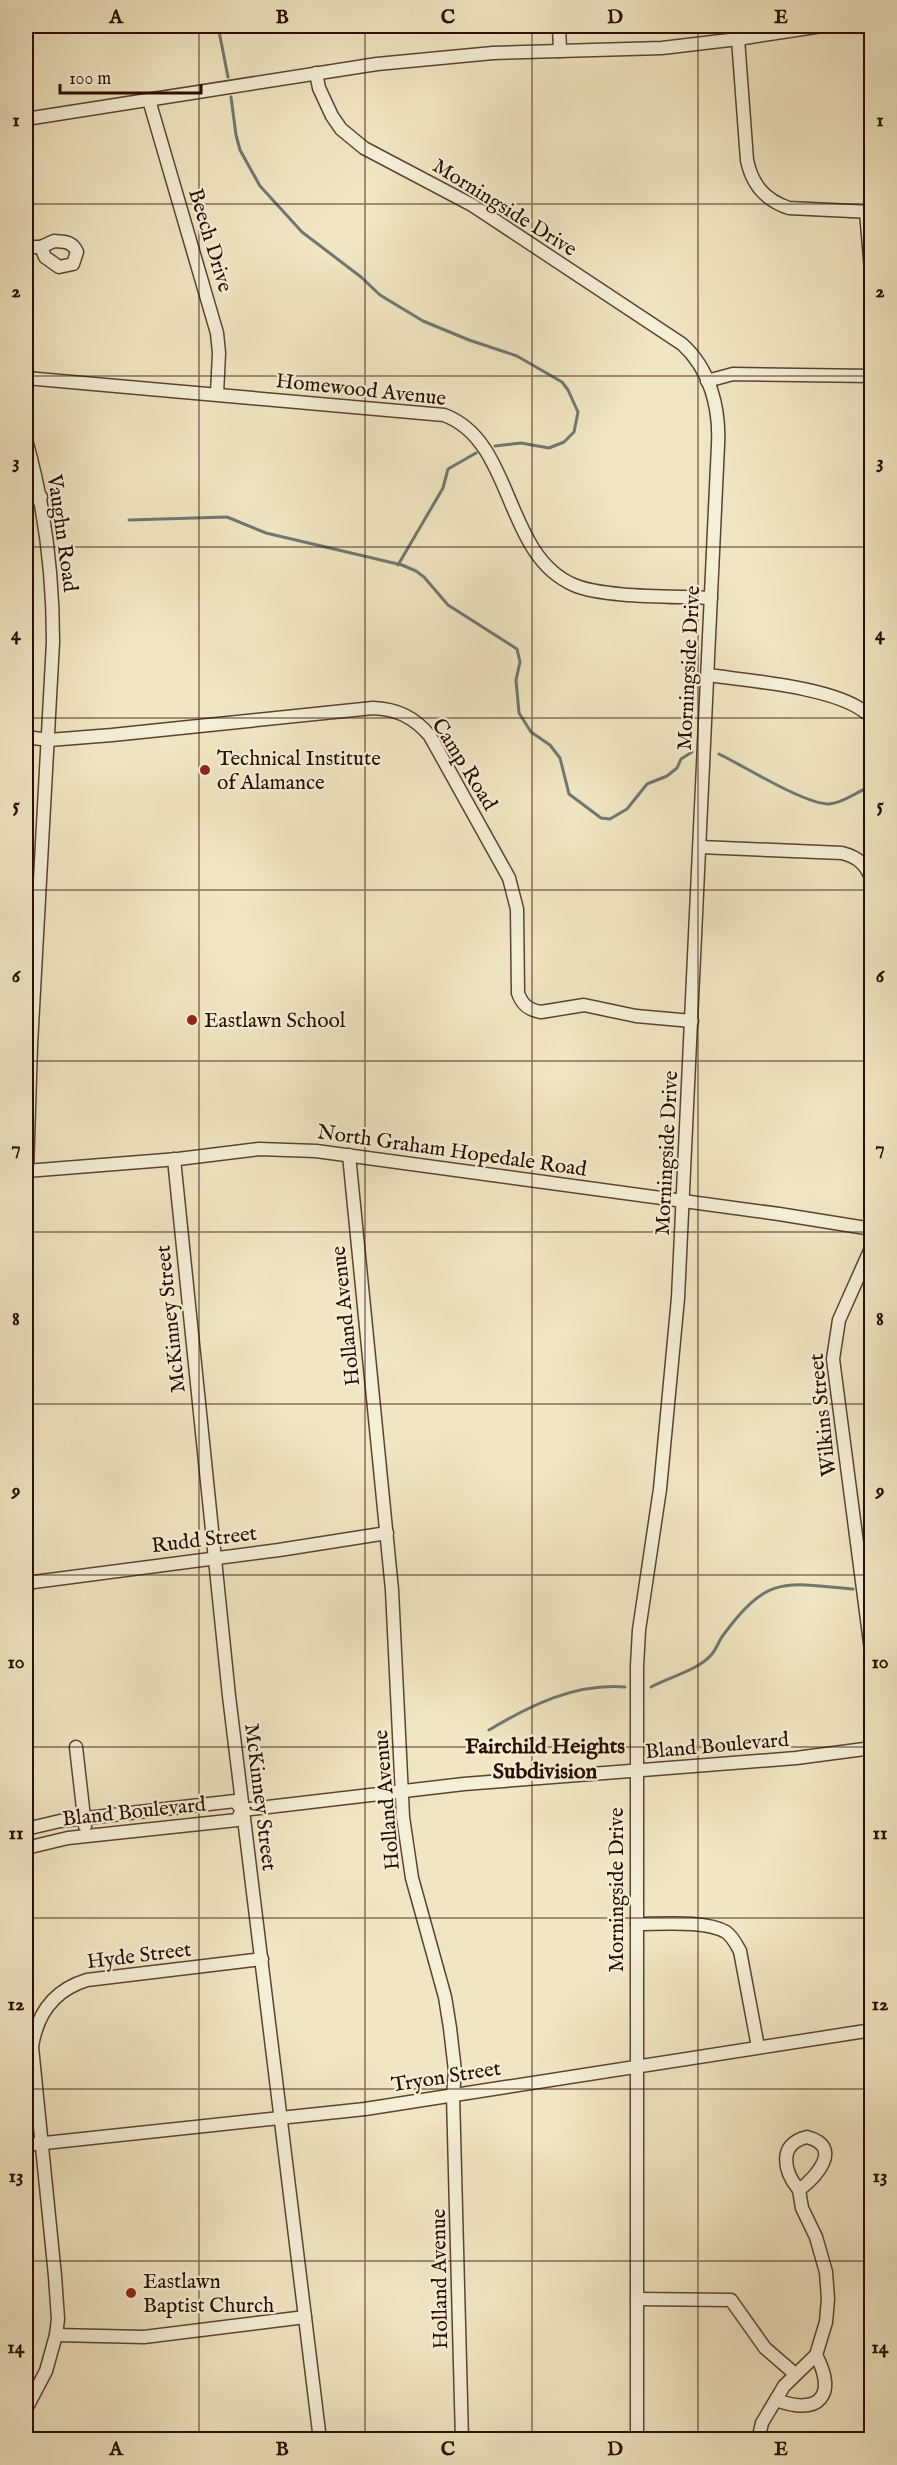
<svg xmlns="http://www.w3.org/2000/svg" width="897" height="2465" font-family="'IM FELL English',serif">
  <style>
    .lines { fill: none; stroke-linecap: round; stroke-linejoin: round }
    .stream { stroke: #6f7770; stroke-width: 3 }
    .minor-casing { stroke: #5c4330; stroke-width: 15 }
    .minor { stroke: #f5efd7; stroke-width: 12 }
    .grid { fill: none; stroke: #2b0d00; stroke-width: 1.5; stroke-opacity: 0.55 }
    .poi-dot { fill: #8f2418; stroke: #f5efd7; stroke-width: 2 }
    .labels { text-anchor: middle; stroke-width: 4.5; stroke-linejoin: round; paint-order: stroke }
    .street-label { font-size: 21px; fill: #2b0d00; stroke: #f5efd7 }
    .poi-label { font-size: 21px; fill: #2b0d00; stroke: #f5efd7; text-anchor: start }
    .neighbourhood-label { font-size: 22px; font-weight: bold; fill: #2b0d00; stroke: #f5efd7 }
    .neatline { fill: none; stroke: #2b0d00; stroke-width: 2 }
    .grid-label { font-size: 20px; text-anchor: middle; font-weight: bold; fill: #2b0d00 }
  </style>
  <rect width="100%" height="100%" fill="#f0e6c1"/>
  <filter id="stains"><feTurbulence type="fractalNoise" baseFrequency=".00333" numOctaves="4"/><feColorMatrix values="0 0 0 0 .2 0 0 0 0 .09 0 0 0 0 .02 0 0 0 .5 -.17"/></filter>
  <radialGradient id="worn" r=".72"><stop offset=".6" stop-color="#630" stop-opacity="0"/><stop offset="1" stop-color="#630" stop-opacity=".3"/></radialGradient>
  <g class="lines">
    <!-- stream -->
    <g class="stream">
      <polyline points="218,26 228,77"/>
      <polyline points="231,97 236,135 240,150 260,186 302,232 361,277 380,295 423,321 469,340 517,356 562,382 568,390 578,412 574,432 564,442 549,448 521,443 495,446"/>
      <polyline points="129,520 227,517 266,533 402,565 416,571 424,577 448,605 517,649 520,662 516,680 519,713 531,732 550,745 560,758 569,794 601,818 610,819 627,809 647,784 667,776 677,768 681,759 692,752"/>
      <polyline points="398,565 443,488 448,469 476,453"/>
      <path d="M719,754C744,766 804,804 829,804C844,803 857,791 872,786"/>
      <path d="M651,1687C669,1677 699,1670 712,1654C717,1648 719,1640 724,1634C769,1574 785,1583 853,1589"/>
      <path d="M489,1730C531,1705 575,1683 625,1687"/>
    </g>
    <!-- minor casing -->
    <g class="minor-casing">
      <g id="minor">
        <polyline points="559,26 560,51"/>
        <path d="M738,39L747,160C752,185 765,200 789,208L872,212"/>
        <path d="M316,73L319,88L332,116L341,129L364,148L472,205L682,344C710,369 720,408 718,445L678,1298L660,1489L639,1630L637,1666V2440"/>
        <polyline points="149,100 217,333 219,353 217,394"/>
        <polyline points="26,119 377,64 493,53 662,48 738,39 822,26"/>
        <polyline points="866,212 872,282"/>
        <path d="M54,241C65,242 72,241 77,252L73,264L59,267L45,257L41,247Z"/>
        <polyline points="26,247 41,247"/>
        <path d="M26,378L444,415C515,441 503,555 574,585C604,598 675,596 711,598"/>
        <polyline points="707,381 733,374 872,376"/>
        <path d="M26,440C45,507 53,573 53,642L31,1045L27,1171"/>
        <polyline points="26,500 41,497"/>
        <path d="M708,675C750,681 833,687 865,712"/>
        <path d="M26,737L49,740L112,735L373,708C397,709 414,717 430,736L509,878L517,909L518,993C522,1005 529,1010 541,1012L584,1005L636,1016L692,1021"/>
        <path d="M700,847L842,853C858,857 867,865 872,881"/>
        <polyline points="871,915 872,898"/>
        <polyline points="349,1155 392,1590 403,1817 412,1878 445,1997 450,2028 455,2071 453,2095 462,2440"/>
        <polyline points="174,1159 229,1696 320,2440"/>
        <polyline points="26,1171 178,1159 259,1149 316,1151 779,1214 872,1229"/>
        <polyline points="872,1246 839,1320 833,1359 872,1658"/>
        <polyline points="26,1583 279,1550 387,1533"/>
        <polyline points="76,1747 85,1826"/>
        <polyline points="242,1810 464,1784 796,1758 872,1748"/>
        <polyline points="26,1829 60,1821 235,1801 242,1810"/>
        <polyline points="26,1848 68,1838 237,1820 242,1810"/>
        <path d="M637,1924C661,1924 706,1920 726,1932C733,1937 736,1944 740,1951L758,2047"/>
        <path d="M807,2137C844,2147 816,2177 799,2190C784,2172 777,2144 807,2137Z"/>
        <polyline points="26,2145 365,2109 872,2030"/>
        <polyline points="637,2299 731,2300 765,2348 795,2374"/>
        <polyline points="56,2335 144,2337 305,2317"/>
        <path d="M776,2400C820,2416 837,2395 816,2355"/>
        <path d="M26,2409L46,2371L56,2335L58,2319L55,2276L32,2047C37,2013 54,1990 87,1980L262,1959"/>
        <polyline points="758,2440 762,2423 784,2386 816,2355 826,2322 828,2299 826,2272 816,2237 802,2208 799,2190"/>
      </g>
    </g>
    <!-- minor -->
    <use href="#minor" class="minor"/>
  </g>
  <!-- grid -->
  <path class="grid" d="M199,26V2440M365,26V2440M532,26V2440M698,26V2440M26,204H872M26,376H872M26,547H872M26,718H872M26,890H872M26,1061H872M26,1232H872M26,1404H872M26,1575H872M26,1747H872M26,1918H872M26,2089H872M26,2261H872"/>
  <!-- markers -->
  <g class="poi-dot">
    <circle cx="205" cy="770" r="6"/>
    <circle cx="192" cy="1020" r="6"/>
    <circle cx="131" cy="2293" r="6"/>
  </g>
  <g class="labels">
    <!-- street labels -->
    <g class="street-label">
      <text transform="translate(505 207) rotate(32)" y="7">Morningside Drive</text>
      <text transform="translate(211 240) rotate(73)" y="7">Beech Drive</text>
      <text transform="translate(361 389) rotate(6)" y="7">Homewood Avenue</text>
      <text transform="translate(63 533) rotate(82)" y="7">Vaughn Road</text>
      <text transform="translate(688 668) rotate(-87)" y="7">Morningside Drive</text>
      <text transform="translate(465 764) rotate(58)" y="7">Camp Road</text>
      <text transform="translate(452 1150) rotate(8)" y="7">North Graham Hopedale Road</text>
      <text transform="translate(666 1153) rotate(-87)" y="7">Morningside Drive</text>
      <text transform="translate(345 1316) rotate(-96)" y="7">Holland Avenue</text>
      <text transform="translate(170 1319) rotate(-96)" y="7">McKinney Street</text>
      <text transform="translate(822 1415) rotate(-96)" y="7">Wilkins Street</text>
      <text transform="translate(204 1539) rotate(-7)" y="7">Rudd Street</text>
      <text transform="translate(717 1745) rotate(-5)" y="7">Bland Boulevard</text>
      <text transform="translate(261 1797) rotate(83)" y="7">McKinney Street</text>
      <text transform="translate(386 1800) rotate(-95)" y="7">Holland Avenue</text>
      <text transform="translate(134 1811) rotate(-6)" y="7">Bland Boulevard</text>
      <text transform="translate(616 1890) rotate(-90)" y="7">Morningside Drive</text>
      <text transform="translate(139 1955) rotate(-7)" y="7">Hyde Street</text>
      <text transform="translate(446 2076) rotate(-9)" y="7">Tryon Street</text>
      <text transform="translate(439 2279) rotate(-91)" y="7">Holland Avenue</text>
    </g>
    <!-- poi labels -->
    <g class="poi-label">
      <text x="217" y="765">Technical Institute<tspan x="217" dy="24">of Alamance</tspan></text>
      <text x="204" y="1027">Eastlawn School</text>
      <text x="143" y="2288">Eastlawn<tspan x="143" dy="24">Baptist Church</tspan></text>
    </g>
    <!-- neighbourhood labels -->
    <g class="neighbourhood-label">
      <text x="545" y="1753">Fairchild Heights<tspan x="545" dy="25">Subdivision</tspan></text>
    </g>
  </g>
  <!-- margin -->
  <rect width="897" height="2465" fill="none" stroke="#f0e6c1" stroke-width="66"/>
  <!-- scale -->
  <path d="M60 84v9h141v-9" fill="none" stroke="#2b0d00" stroke-width="3"/>
  <text x="69" y="84" font-size="18" fill="#2b0d00" stroke="#f5efd7" stroke-width="4.5" paint-order="stroke">100 m</text>
  <rect x="33" y="33" width="831" height="2399" class="neatline"/>
  <g class="grid-label">
    <text x="116" y="23">A</text>
    <text x="282" y="23">B</text>
    <text x="448" y="23">C</text>
    <text x="615" y="23">D</text>
    <text x="781" y="23">E</text>
    <text x="16" y="126">1</text>
    <text x="880" y="126">1</text>
    <text x="16" y="297">2</text>
    <text x="880" y="297">2</text>
    <text x="16" y="468">3</text>
    <text x="880" y="468">3</text>
    <text x="16" y="640">4</text>
    <text x="880" y="640">4</text>
    <text x="16" y="811">5</text>
    <text x="880" y="811">5</text>
    <text x="16" y="982">6</text>
    <text x="880" y="982">6</text>
    <text x="16" y="1154">7</text>
    <text x="880" y="1154">7</text>
    <text x="16" y="1325">8</text>
    <text x="880" y="1325">8</text>
    <text x="16" y="1496">9</text>
    <text x="880" y="1496">9</text>
    <text x="16" y="1668">10</text>
    <text x="880" y="1668">10</text>
    <text x="16" y="1839">11</text>
    <text x="880" y="1839">11</text>
    <text x="16" y="2010">12</text>
    <text x="880" y="2010">12</text>
    <text x="16" y="2182">13</text>
    <text x="880" y="2182">13</text>
    <text x="16" y="2353">14</text>
    <text x="880" y="2353">14</text>
    <text x="116" y="2455">A</text>
    <text x="282" y="2455">B</text>
    <text x="448" y="2455">C</text>
    <text x="615" y="2455">D</text>
    <text x="781" y="2455">E</text>
  </g>
  <rect width="100%" height="100%" filter="url(#stains)"/>
  <rect width="100%" height="100%" fill="url(#worn)"/>
</svg>
